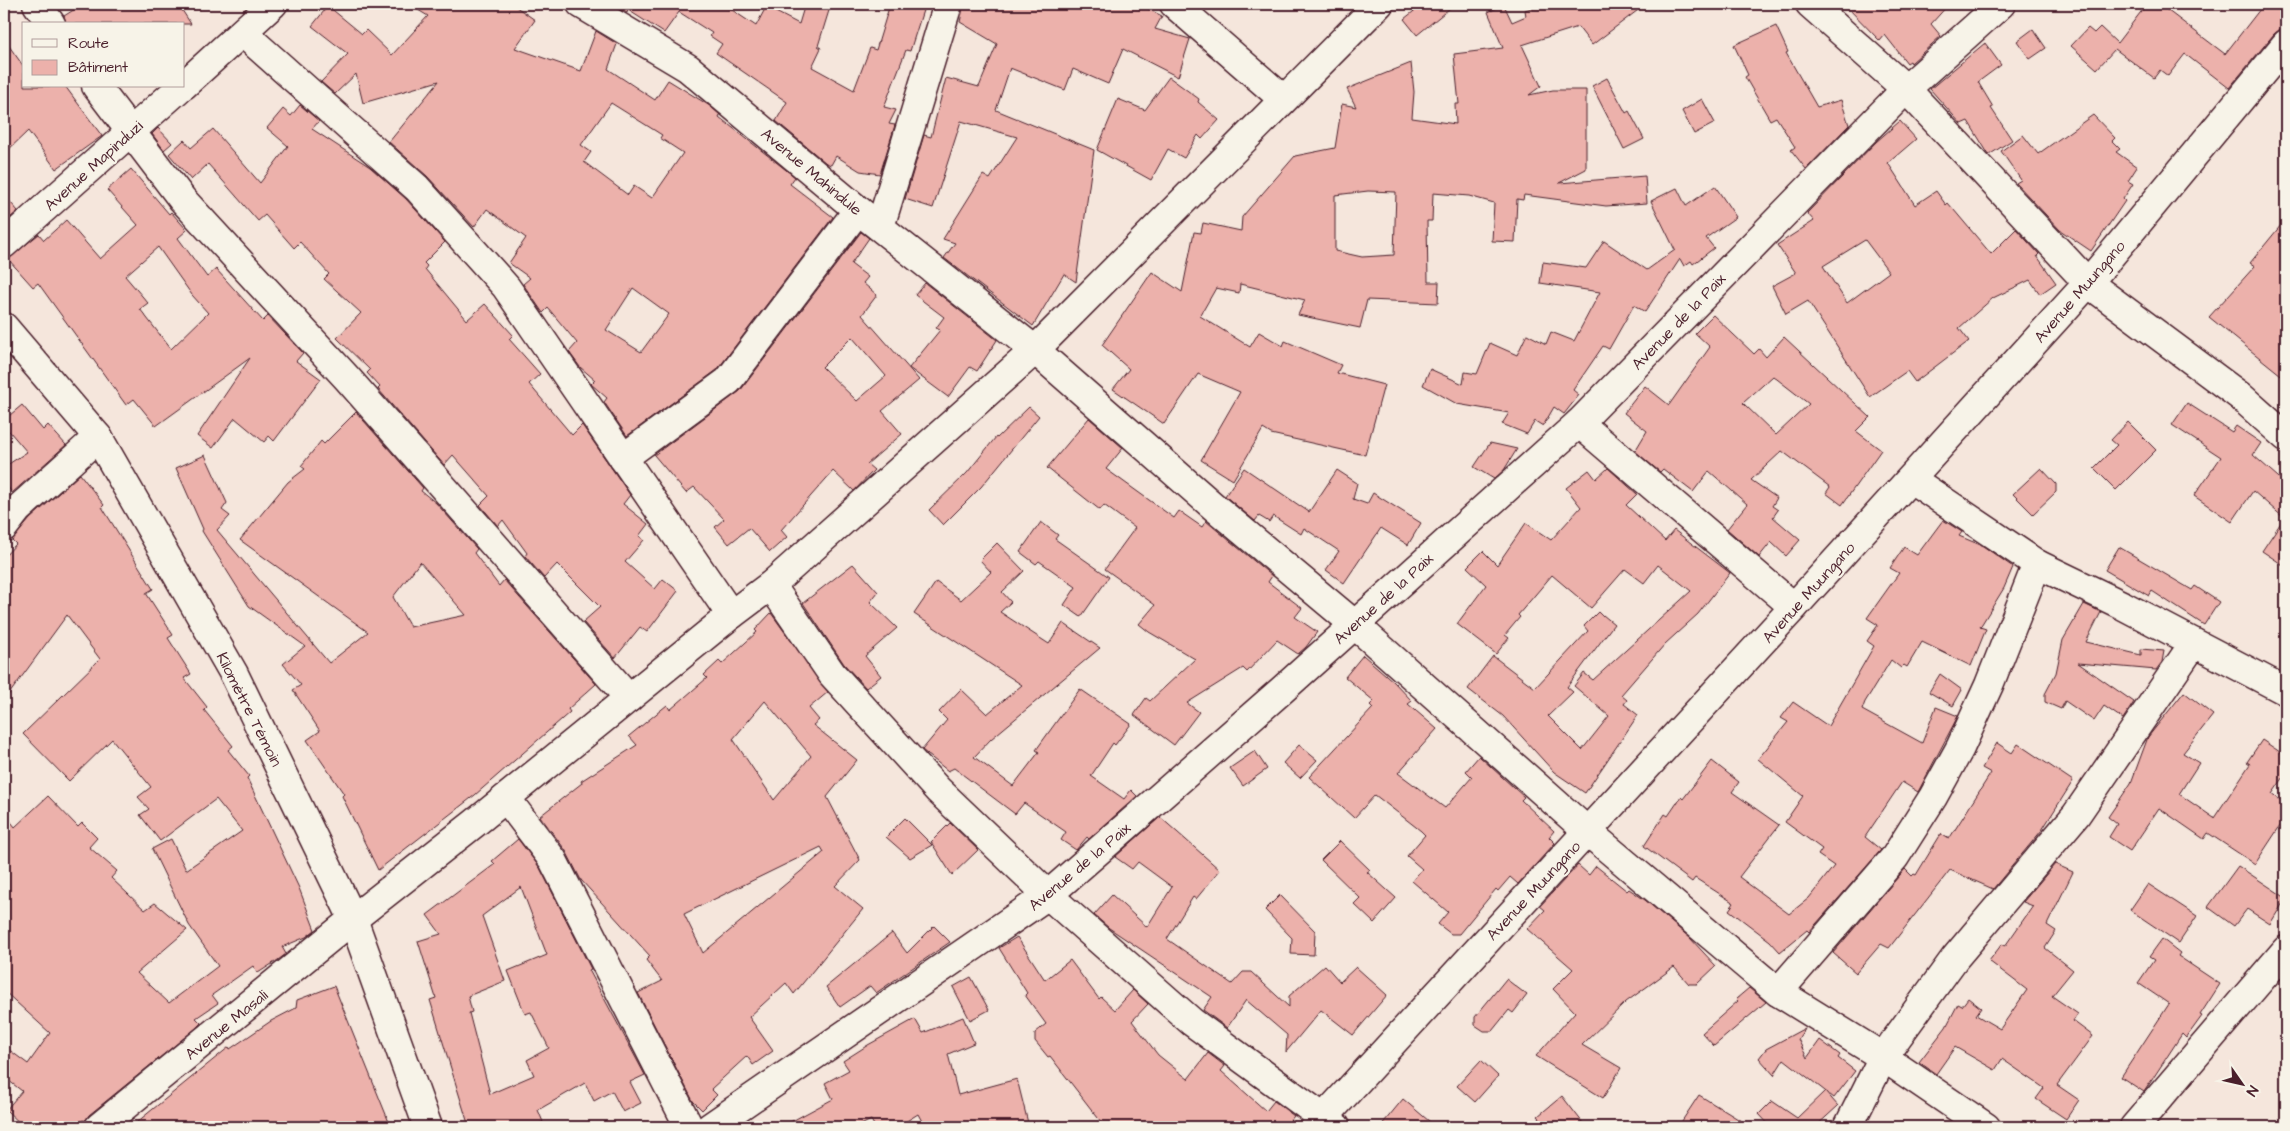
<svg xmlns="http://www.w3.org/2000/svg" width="2290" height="1131" font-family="'Architects Daughter',sans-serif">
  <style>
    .building { fill: #ecb1ab; stroke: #4a1f2b; fill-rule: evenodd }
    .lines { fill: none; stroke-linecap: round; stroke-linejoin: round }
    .minor-casing { stroke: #4a1f2b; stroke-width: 31 }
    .secondary-casing { stroke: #4a1f2b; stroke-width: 31 }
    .minor { stroke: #f7f3e8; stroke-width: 28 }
    .secondary { stroke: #f7f3e8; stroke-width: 28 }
    .labels { text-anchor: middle; stroke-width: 4.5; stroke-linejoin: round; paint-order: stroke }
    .street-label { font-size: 16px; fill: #4a1f2b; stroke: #f7f3e8 }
  </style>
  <rect width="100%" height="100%" fill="#f5e6dc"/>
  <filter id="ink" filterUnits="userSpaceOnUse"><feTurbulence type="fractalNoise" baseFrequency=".02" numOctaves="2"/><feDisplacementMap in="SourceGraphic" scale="10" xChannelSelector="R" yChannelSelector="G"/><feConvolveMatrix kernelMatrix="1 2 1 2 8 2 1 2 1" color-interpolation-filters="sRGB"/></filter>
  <g filter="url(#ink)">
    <!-- building -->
    <g class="building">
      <polygon points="83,4 178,4 191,24 66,24 64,16"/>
      <path d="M408,4H512L535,20L515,48L581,71L596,31L617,44L608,69L655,100L668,80L710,106L720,115L719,117L795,177L790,184L833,217L717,370L627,436L604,402L607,398L591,384L595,380L580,367L569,352L577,343L548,308L543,313L523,284L530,278L509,263L526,238L487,209L474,227L427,176L389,142L439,81L363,103L356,74L335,94L321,82L348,54L312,26L328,6L362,34L366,30L392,55L428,16ZM611,103L662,135L660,138L683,153L652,198L634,186L628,195L584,162L591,152L581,145ZM633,288L669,314L641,352L606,330Z"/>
      <polygon points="611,4 723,4 756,26 766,7 799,24 805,4 831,4 818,46 821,48 812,67 854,90 870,48 876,50 890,4 925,4 910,51 906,50 884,107 896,110 889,124 895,125 880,174 860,171 836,156 831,165 826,163 776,121 787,102 716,53 722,44 710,36 712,33 679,12 664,33 628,10 627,13"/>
      <polygon points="964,4 1138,4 1162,16 1155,29 1190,39 1178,77 1123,49 1108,84 1073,69 1065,90 1010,68 996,110 1094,150 1076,282 1064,274 1033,326 944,258 955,243 943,239 983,175 990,179 1017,137 961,121 933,208 905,199 924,135 931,137 946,78 979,87 997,44 960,22"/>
      <polygon points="1423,4 1455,4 1417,35 1404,19"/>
      <path d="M1545,4H1646L1592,45L1578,27L1522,45L1541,86L1529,95L1553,90H1586V169L1559,183L1645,176L1647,203L1606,206L1524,195L1523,200L1517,199L1515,242L1492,241L1494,203L1469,196L1433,193L1432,221H1427L1428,282H1439L1438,303L1367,300L1360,328L1298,315L1305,300L1240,284L1239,293L1216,288L1200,316L1250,347L1259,332L1283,346L1285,341L1341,365L1337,373L1384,385L1365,455L1271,434L1263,429L1233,480L1201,460L1240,392L1198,374L1164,424L1113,389L1129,369L1102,345L1152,272L1182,292L1194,232L1201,233L1203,223L1241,231L1242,217L1295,156L1335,148L1342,104L1356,107L1347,89L1411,63L1414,92L1412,118L1456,124L1455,104H1459L1454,54L1503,48L1488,12L1504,5L1512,22L1526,16L1525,10ZM1368,191L1396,192L1394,255L1362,257L1335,251V195Z"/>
      <polygon points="1844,4 1949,4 1931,24 1941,36 1911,63 1910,61 1907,63 1885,35 1880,41"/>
      <polygon points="2147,4 2159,4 2225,54 2264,4 2286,4 2286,24 2274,34 2229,88 2185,54 2168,76 2160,70 2154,78 2115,49 2097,69 2071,46 2088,28 2094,33 2100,27 2117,43"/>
      <polygon points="1776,26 1788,52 1786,53 1817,107 1841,100 1849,125 1806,169 1791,150 1795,147 1776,117 1770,120 1745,77 1748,75 1734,45"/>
      <polygon points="2033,29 2046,48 2030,59 2017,41"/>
      <polygon points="4,39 24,67 24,86 65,86 102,136 56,169 28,131 4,154"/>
      <polygon points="1985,43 2001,65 1978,82 1993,107 1991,108 2012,140 1989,155 1968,121 1961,124 1930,89"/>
      <polygon points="1169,77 1199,99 1198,102 1219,120 1202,139 1198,135 1184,158 1168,149 1151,180 1097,150 1118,99 1145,110"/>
      <polygon points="1607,78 1626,113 1629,111 1644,139 1624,149 1592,86"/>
      <polygon points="1702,99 1715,123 1694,134 1682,111"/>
      <polygon points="300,105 319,121 312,129 370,167 406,199 445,242 424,263 427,266 425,269 467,320 485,304 513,335 509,339 540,374 529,384 572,435 582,425 630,495 623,504 648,524 639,536 644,540 625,562 655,589 663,579 678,591 647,632 640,627 615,658 583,622 600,607 557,564 544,578 525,556 527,553 503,520 498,526 480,505 489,496 453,455 444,465 378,389 380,387 367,373 370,370 337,338 361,313 324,279 329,274 300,242 294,248 265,215 258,221 208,164 191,180 169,154 184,140 191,148 213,129 260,183 288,146 267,128 283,109 291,116"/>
      <polygon points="2093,115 2115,138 2112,141 2120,149 2116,152 2137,167 2128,181 2133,184 2123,199 2125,201 2091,251 2060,230 2016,183 2021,180 2001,151 2023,135 2038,154"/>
      <path d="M1900,121L1916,139L1888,163L1915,205L1936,191L1946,205L1948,203L1991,254L2016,229L2039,254L2037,256L2056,283L2040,294L2030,280L1993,298L1959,328L1969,341L1915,382L1907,371L1870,397L1808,301L1786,314L1772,286L1796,273L1777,245L1814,221L1807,213L1876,142ZM1865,240L1889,272L1847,303L1823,266Z"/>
      <polygon points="158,128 172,143 164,150 152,134"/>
      <path d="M131,169L169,214L171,212L187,230L178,238L207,277L216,269L263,321L268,316L303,353L296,361L321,379L274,441L269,436L264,442L235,418L213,448L197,436L250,358L156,426L134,399L126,405L38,283L33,287L8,259L39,234L44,240L66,220L100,259L138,225L107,190ZM158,247L192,295L208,313L171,349L140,309L148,303L125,276Z"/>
      <polygon points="1715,186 1736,217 1706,238 1714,248 1693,264 1691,261 1684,266 1680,259 1645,312 1634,305 1609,349 1603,346 1573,390 1579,395 1564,414 1554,407 1543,426 1535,421 1527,434 1502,424 1509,413 1457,404 1423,385 1430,369 1463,384 1465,372 1477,374 1490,343 1517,355 1527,334 1546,344 1551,332 1574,341 1600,292 1540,283 1543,262 1586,268 1604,241 1647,270 1675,250 1651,201 1677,188 1686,206"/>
      <polygon points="4,195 18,211 4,223"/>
      <polygon points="2286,219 2286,379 2209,317 2255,266 2250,263"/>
      <path d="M861,232L869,238L851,264L868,277L863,283L877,295L862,315L919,380L882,411L902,434L867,464L874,470L854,491L833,471L781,530L787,537L770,552L749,528L729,544L715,527L724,519L694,487L686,493L654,455L740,391ZM852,337L886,376L857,401L822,367Z"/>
      <polygon points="925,283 997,340 977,371 970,367 948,397 909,368 940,330 936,328 944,317 915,295"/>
      <path d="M1713,315L1754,354L1759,349L1766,357L1784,337L1870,417L1856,431L1881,450L1842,505L1826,493L1830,487L1782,451L1751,480L1777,498L1772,506L1778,510L1773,517L1800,540L1786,556L1771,542L1759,557L1727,529L1747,504L1709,471L1693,492L1663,469L1660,472L1635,451L1647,431L1624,413L1645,386L1669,405L1710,347L1695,333ZM1773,376L1809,404L1776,435L1743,403Z"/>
      <polygon points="2187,403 2232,432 2236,426 2261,443 2253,455 2286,484 2286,567 2262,551 2284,518 2253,491 2232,522 2194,496 2221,457 2172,425"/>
      <polygon points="22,405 43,430 48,425 66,445 12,493 4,481 4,467 27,452 4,425 4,420"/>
      <polygon points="1029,407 1039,416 981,487 943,525 929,510 967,473 996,437 997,438"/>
      <path d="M356,412L423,488L421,491L436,503L477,549L474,553L499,586L504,580L596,684L568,709L570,712L475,795L378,870L342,796L344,794L307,740L320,731L293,690L301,685L283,664L305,646L249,606L202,531L203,529L176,468L205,455L227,503L222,510L230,516L217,530L329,663L368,632L240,540L288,482L305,469L301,466L321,441L324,444ZM420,562L466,615L410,627L393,597Z"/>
      <polygon points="1089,418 1123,448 1106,469 1174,518 1179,511 1202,527 1206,521 1272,576 1268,582 1302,608 1295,617 1317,632 1306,647 1298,654 1277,640 1247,672 1243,668 1187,703 1199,712 1174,745 1134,715 1146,698 1150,701 1195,659 1149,632 1139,624 1155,605 1105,569 1135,528 1104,505 1100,510 1047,468"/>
      <polygon points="2128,422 2156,450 2116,490 2094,468 2117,445 2111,440"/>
      <polygon points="1490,443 1517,449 1504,470 1494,479 1474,467"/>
      <polygon points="1244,468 1309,512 1337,470 1357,483 1353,499 1367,504 1373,493 1421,523 1408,545 1381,528 1344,583 1326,570 1339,551 1304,528 1301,534 1273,516 1269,522 1259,516 1255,521 1225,496"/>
      <polygon points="1608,468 1637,494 1626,505 1665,541 1674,530 1730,573 1698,614 1665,644 1621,695 1627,700 1624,704 1638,715 1585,793 1554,772 1503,716 1468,689 1493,656 1535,688 1588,631 1584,626 1598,612 1602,616 1603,615 1614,624 1567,687 1573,692 1548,716 1582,750 1609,716 1574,686 1584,673 1593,680 1691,591 1658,565 1644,583 1625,569 1591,608 1552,575 1518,615 1520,617 1505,635 1509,638 1496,654 1457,624 1486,585 1467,567 1483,551 1497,565 1526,523 1551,540 1581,507 1566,488 1589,470 1596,479"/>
      <polygon points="2041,468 2056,484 2056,492 2033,514 2013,494"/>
      <polygon points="80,474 104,505 102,507 153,589 146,593 173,635 168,638 191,674 184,678 207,707 204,710 233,746 228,750 249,776 247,778 299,888 315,930 306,937 282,947 286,954 278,960 258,973 253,966 212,995 218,1003 196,1018 201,1023 195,1029 89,1115 85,1121 83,1120 73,1127 24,1127 6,1110 22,1091 4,1077 4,1046 28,1064 50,1033 4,991 4,813 15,827 48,796 78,827 82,823 97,838 89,847 117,871 111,878 145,910 155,903 187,930 137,973 169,1003 218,966 189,925 152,849 171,839 186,870 242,831 216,799 160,841 140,815 149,809 138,797 151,787 112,739 69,781 23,734 100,659 67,615 4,701 4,557 16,544 12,540 30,519"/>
      <polygon points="1943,520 1962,532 1959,536 1983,546 2013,567 2004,588 1980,627 1986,629 1971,666 1922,642 1907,667 1904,665 1901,668 1891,660 1865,702 1862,710 1922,743 1936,707 1958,716 1918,792 1902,782 1865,837 1881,850 1809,932 1807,930 1780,952 1770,941 1729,910 1734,903 1695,878 1692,882 1644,846 1665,814 1668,816 1681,797 1683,799 1712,761 1739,782 1732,792 1779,825 1739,877 1789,914 1809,898 1834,866 1818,855 1822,849 1785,822 1803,796 1758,759 1788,722 1781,718 1793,702 1828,726 1874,646 1867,641 1878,625 1867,618 1899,573 1890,568 1904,547 1917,555"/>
      <polygon points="1041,522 1058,535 1055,539 1109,577 1081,617 1064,605 1076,587 1039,561 1036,564 1020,552"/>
      <polygon points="997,543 1024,571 1002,592 1011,602 1000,612 1049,644 1063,623 1100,648 991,739 974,757 1013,786 1039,752 1036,750 1080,689 1131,724 1115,745 1113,743 1091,776 1124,799 1131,790 1137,796 1089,839 1087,837 1076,850 1061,840 1066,832 1024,803 1015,814 954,768 948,771 922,750 947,720 939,712 961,689 987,714 1022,685 914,614 936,582 961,600 991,572 980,560"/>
      <polygon points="2119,547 2192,590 2195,586 2219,602 2204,625 2152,591 2149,596 2105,570"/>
      <polygon points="853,564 878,592 870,602 897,628 865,656 881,676 866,688 844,664 803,603"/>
      <polygon points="2084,604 2101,612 2086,642 2141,655 2141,649 2164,651 2162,662 2156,670 2078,663 2134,702 2123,719 2104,706 2094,721 2065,701 2061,709 2045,702 2045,694 2056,673 2063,640"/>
      <path d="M771,613L828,692L809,708L819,720L813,725L857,760L827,797L860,860L835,886L863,909L794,994L786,983L749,1017L773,1051L753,1065L747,1056L711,1089L717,1095L702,1110L693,1101L638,993L662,981L646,960L650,956L581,880L566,851L540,816L582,783L581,781L637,745L629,736L667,705L670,710L707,678L704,675L719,661L722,664L757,632L755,630ZM765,701L811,756L774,800L733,739ZM821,847L824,852L703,953L684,914Z"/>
      <polygon points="1363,655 1394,682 1412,701 1408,704 1437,729 1398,773 1445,808 1472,777 1466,771 1479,756 1524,797 1521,800 1554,831 1549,837 1555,843 1518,884 1510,877 1498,891 1496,889 1459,934 1451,934 1438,924 1448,912 1412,881 1422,869 1407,856 1425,835 1421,831 1375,795 1354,818 1309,777 1373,708 1370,705 1374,701 1345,677"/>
      <polygon points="1940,674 1962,690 1953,706 1929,692"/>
      <polygon points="2184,692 2213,715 2183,753 2199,763 2179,794 2214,818 2250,764 2247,762 2262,740 2286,756 2286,774 2272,794 2286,804 2286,817 2255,864 2208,833 2204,839 2159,808 2130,851 2109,837 2117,824 2108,817 2131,783 2148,737"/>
      <polygon points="1997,743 2012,753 2018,744 2073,781 2042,830 1993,889 1950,870 1889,948 1881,944 1856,973 1833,953 1905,869 1912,876 1914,874 1916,875 1941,834 1949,839 1991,773 1982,768"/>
      <polygon points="1299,745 1317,760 1300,778 1283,763"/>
      <polygon points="1255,751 1267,769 1243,786 1230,768"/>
      <polygon points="1160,817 1220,870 1196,899 1193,897 1167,939 1232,984 1243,972 1251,972 1289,1007 1289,996 1325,965 1340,982 1356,967 1387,995 1353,1035 1321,1010 1286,1052 1287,1035 1246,1000 1227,1028 1203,1010 1212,997 1109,928 1094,915 1112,895 1147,927 1172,887 1138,862 1132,869 1115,857"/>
      <polygon points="905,818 932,845 910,858 886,837"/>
      <polygon points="950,823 978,850 952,875 931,842"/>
      <path d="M518,839L540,868L591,969L589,970L645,1075L630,1082L641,1103L623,1112L612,1091L594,1101L585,1083L538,1110L543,1122L530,1127H469L430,1000L436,998L418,941L441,934L427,915L495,864L492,861ZM521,887L547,955L508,971L525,1014L531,1012L549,1048L527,1060L534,1075L490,1094L469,1013L472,1012L468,996L505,981L482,916Z"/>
      <polygon points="1340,841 1370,870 1367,872 1396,898 1374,923 1354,904 1360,898 1321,860"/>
      <polygon points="2055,864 2073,872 2047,925 2056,931 2045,948 2073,970 2052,996 2078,1014 2073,1021 2093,1036 2057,1085 2079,1100 2066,1119 2036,1099 2044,1088 2002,1059 1995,1070 1955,1047 1936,1074 1919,1062 1946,1027 1958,1004 1962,1006 1968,998 1981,1008 1976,1015 2000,1029 2027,990 1989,961 2002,944 2005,946 2033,906 2023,902"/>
      <polygon points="1578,865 1589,875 1596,866 1627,891 1629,889 1645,900 1690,938 1716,966 1697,984 1689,984 1674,967 1626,1002 1582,1045 1621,1068 1603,1098 1536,1056 1575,1012 1553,989 1573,969 1527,929 1545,910 1540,906"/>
      <polygon points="2238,866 2286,898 2270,924 2247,909 2234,926 2208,907"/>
      <polygon points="2148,884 2197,916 2179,943 2130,910"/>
      <polygon points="1280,895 1315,931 1314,955 1291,954 1292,938 1265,910"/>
      <polygon points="934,926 950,942 876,993 870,986 840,1007 826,987 892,933 907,953"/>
      <polygon points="1017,937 1045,980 1070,960 1099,999 1101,997 1115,1010 1133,990 1148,1004 1132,1021 1158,1055 1188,1079 1208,1053 1225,1066 1221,1071 1266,1111 1274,1101 1294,1116 1285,1127 1105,1127 1050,1056 1048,1057 1035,1041 1035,1033 1046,1024 1025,995 1027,993 999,948"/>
      <polygon points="2162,939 2180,953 2178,956 2220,984 2200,1015 2202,1016 2186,1038 2182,1034 2144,1092 2121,1077 2169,1004 2138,983 2154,960 2149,957"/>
      <polygon points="971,977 989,1010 970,1020 953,987"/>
      <polygon points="1506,979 1527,995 1513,1013 1509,1010 1492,1031 1484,1031 1475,1025 1475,1017"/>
      <polygon points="334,986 391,1127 131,1127 229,1047 230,1049 271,1021 296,1008 297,1000"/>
      <polygon points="1749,988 1766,1002 1714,1046 1702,1033 1738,1001 1736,999"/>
      <polygon points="963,1017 974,1043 948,1054 958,1095 1017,1079 1029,1127 925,1127 918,1114 897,1127 875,1127 871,1120 857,1127 781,1127 833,1099 825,1083 849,1070 843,1061 868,1045 915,1019 923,1033"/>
      <polygon points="1805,1028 1798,1039 1807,1058 1820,1040 1840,1055 1838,1058 1855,1071 1834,1098 1784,1059 1774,1075 1759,1058 1766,1049"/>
      <polygon points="1481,1060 1498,1076 1475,1102 1457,1086"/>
      <polygon points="1825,1091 1838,1106 1815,1127 1771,1127 1759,1114 1772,1101 1797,1118"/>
      <polygon points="1699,1095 1751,1127 1678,1127"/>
      <polygon points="1562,1096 1586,1127 1548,1127 1538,1116"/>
      <polygon points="1403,1099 1436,1127 1380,1127"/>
    </g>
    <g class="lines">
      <!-- minor casing -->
      <g class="minor-casing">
        <g id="minor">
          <polyline points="37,4 51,24"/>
          <polyline points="581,4 688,68 858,210 1035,350 1213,506 1354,624 1587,831 1778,992 1883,1057 1986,1127"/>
          <polyline points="1174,4 1283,99"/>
          <polyline points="1810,4 1906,89 2088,283 2240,396 2286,437"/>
          <polyline points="243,33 417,188 506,287 731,615"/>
          <polyline points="184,85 273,4"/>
          <polyline points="96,86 182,199 347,378 629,698"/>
          <polyline points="880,227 948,4"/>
          <polyline points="4,244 182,86"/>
          <polyline points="1579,423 1794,607"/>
          <polyline points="623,458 728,381 858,210"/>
          <polyline points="1911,479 2037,564 2122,605 2286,691"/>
          <polyline points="4,527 18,509 98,437"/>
          <polyline points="771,585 832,674 938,790 1048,895 1192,1022 1336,1127"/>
          <polyline points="506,798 553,860 689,1127"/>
          <polyline points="1778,992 1895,857 1933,797 1960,748 1989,685 2037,564"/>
          <polyline points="99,1127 353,919"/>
          <polyline points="710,1127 1048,895 1282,690 1579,423 1906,89 2001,4"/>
          <polyline points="1315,1127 1794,607 2088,283 2286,44"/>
          <polyline points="1848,1127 1883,1057 1955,958 2076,815 2194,643"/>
          <polyline points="2134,1127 2286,950"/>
        </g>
      </g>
      <!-- secondary casing -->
      <g class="secondary-casing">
        <g id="secondary">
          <polyline points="4,327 98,437 234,674 353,919 428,1127"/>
          <polyline points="353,919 475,823 731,615 771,585 1035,350 1379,4"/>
        </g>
      </g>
      <!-- minor -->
      <use href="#minor" class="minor"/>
      <!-- secondary -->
      <use href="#secondary" class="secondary"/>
    </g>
  </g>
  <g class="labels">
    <!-- street labels -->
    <g class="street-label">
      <text transform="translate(93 165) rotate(-42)" y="6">Avenue Mapinduzi</text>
      <text transform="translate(812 171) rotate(40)" y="6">Avenue Mahindule</text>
      <text transform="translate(2079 291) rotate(-49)" y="6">Avenue Muungano</text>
      <text transform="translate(1678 321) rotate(-46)" y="6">Avenue de la Paix</text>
      <text transform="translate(1808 592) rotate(-48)" y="6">Avenue Muungano</text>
      <text transform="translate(1383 598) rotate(-42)" y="6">Avenue de la Paix</text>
      <text transform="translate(250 709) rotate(63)" y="6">Kilomètre Témoin</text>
      <text transform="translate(1079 866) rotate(-40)" y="6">Avenue de la Paix</text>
      <text transform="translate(1533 890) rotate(-47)" y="6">Avenue Muungano</text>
      <text transform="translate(226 1024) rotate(-39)" y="6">Avenue Masali</text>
    </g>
  </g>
  <!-- margin -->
  <rect width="2290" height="1131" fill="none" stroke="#f7f3e8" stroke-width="20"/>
  <rect x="10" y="10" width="2270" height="1111" fill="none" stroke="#4a1f2b" stroke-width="2" filter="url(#ink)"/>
  <!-- legend -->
  <rect x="22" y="22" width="162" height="65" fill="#f7f3e8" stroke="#b29e9c"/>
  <rect x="32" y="39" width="25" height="8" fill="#f7f3e8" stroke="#b29e9c"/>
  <text x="68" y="48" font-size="15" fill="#4a1f2b">Route</text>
  <rect x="32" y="60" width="25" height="15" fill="#ecb1ab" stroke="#b29e9c"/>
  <text x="68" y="72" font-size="15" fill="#4a1f2b">Bâtiment</text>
  <!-- north arrow -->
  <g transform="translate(2242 1084) rotate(124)" stroke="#f7f3e8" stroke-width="4" paint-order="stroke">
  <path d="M0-4L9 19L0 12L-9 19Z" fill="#4a1f2b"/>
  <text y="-8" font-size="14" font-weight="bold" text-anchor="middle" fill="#4a1f2b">N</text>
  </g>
</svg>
